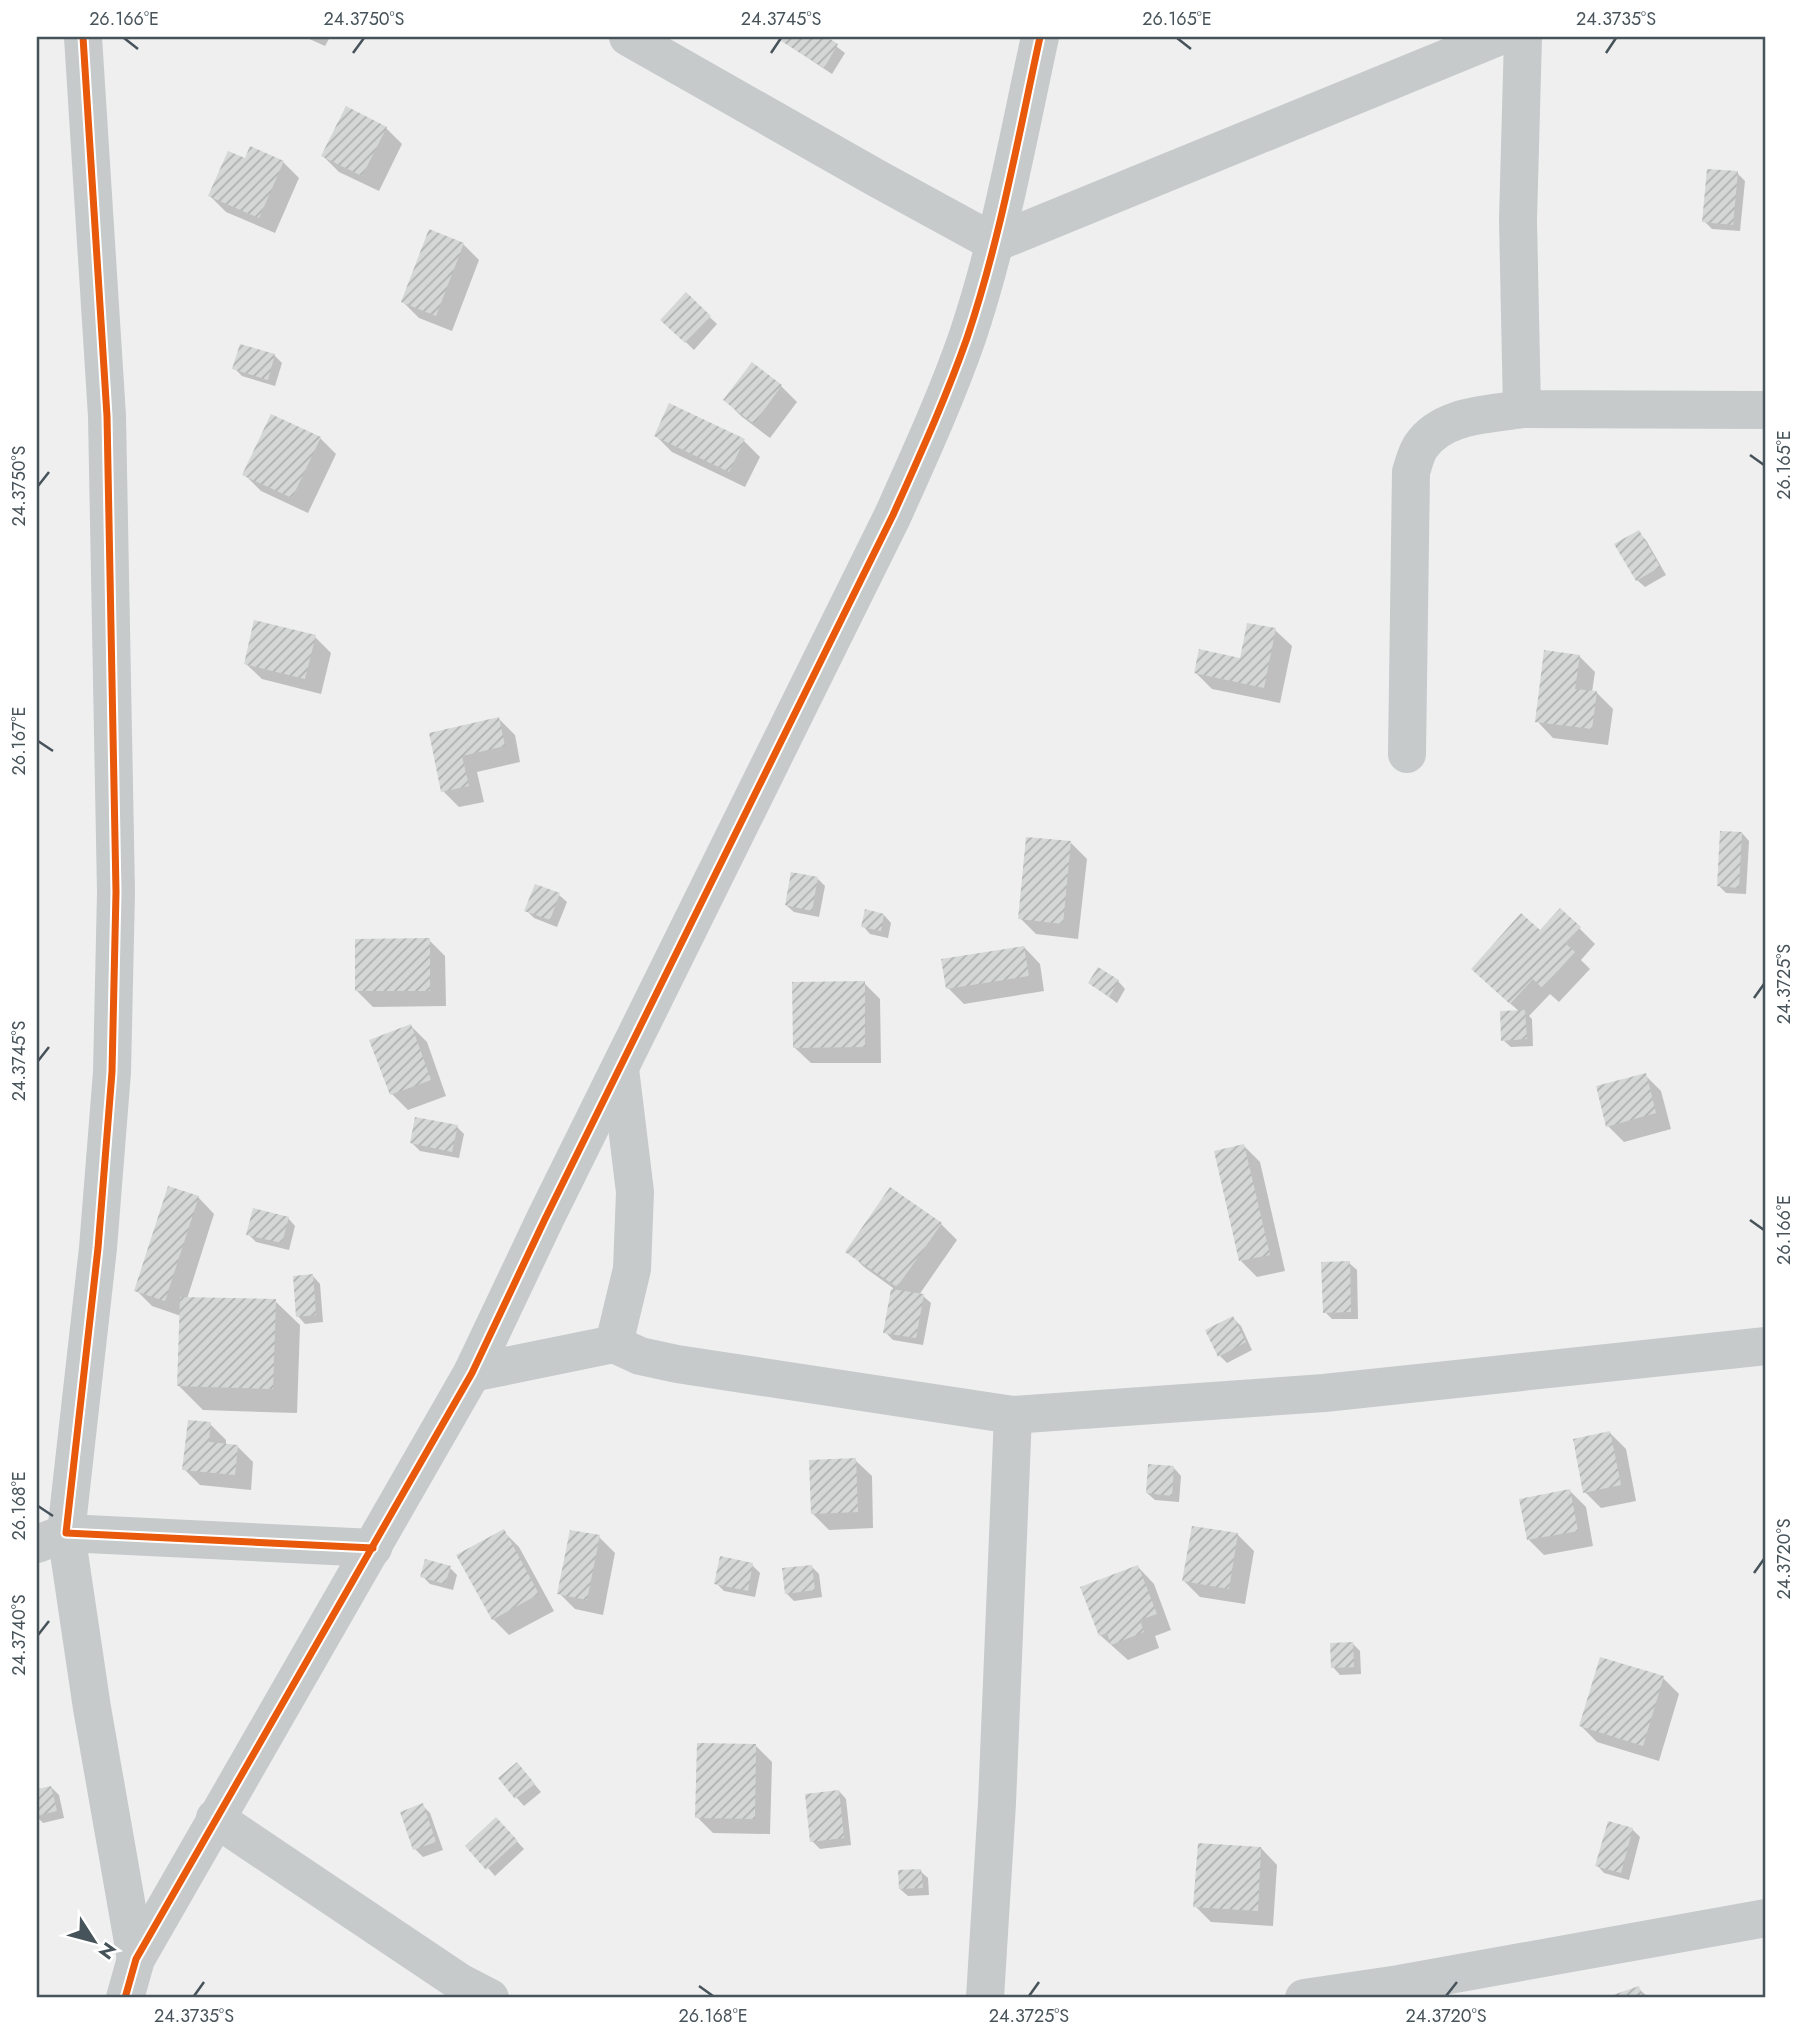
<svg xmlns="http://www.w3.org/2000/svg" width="1803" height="2035" font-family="Jost,sans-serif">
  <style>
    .shadow { fill: #0003 }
    .building { fill: url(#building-hatch) }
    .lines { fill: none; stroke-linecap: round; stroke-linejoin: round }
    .minor { stroke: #c6cacb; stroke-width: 38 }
    .cycleway-casing { stroke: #fff; stroke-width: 11 }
    .cycleway { stroke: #e8590c; stroke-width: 7 }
    .ticks { fill: none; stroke: #47535a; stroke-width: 2.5 }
    .neatline { fill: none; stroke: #47535a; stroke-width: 2.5 }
    .ticks-label { font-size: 18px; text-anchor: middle; fill: #47535a }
  </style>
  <defs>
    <pattern id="building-hatch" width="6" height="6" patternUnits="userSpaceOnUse" patternTransform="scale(1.75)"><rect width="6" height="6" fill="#d5d7d7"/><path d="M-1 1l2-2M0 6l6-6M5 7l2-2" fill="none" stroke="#afb1b1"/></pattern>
  </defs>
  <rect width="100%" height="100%" fill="#efefef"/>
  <!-- shadow -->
  <g class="shadow">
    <polygon points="305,37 330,37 325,46"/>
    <polygon points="776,37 824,37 845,53 832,74"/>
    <polygon points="386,128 402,144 379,191 339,172 323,156"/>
    <polygon points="246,161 283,162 299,178 275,233 226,212 210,196"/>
    <polygon points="1737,173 1745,181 1740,231 1712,229 1704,221"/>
    <polygon points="463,244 479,260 452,331 419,318 403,302"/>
    <polygon points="686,295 717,324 694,350 663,320"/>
    <polygon points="275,356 282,363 275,386 242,376 234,368"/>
    <polygon points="752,364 781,386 797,402 770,438 741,416 725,400"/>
    <polygon points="656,436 744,441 760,457 745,487 672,452"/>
    <polygon points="320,438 336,454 308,513 261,491 245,475"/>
    <polygon points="1638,532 1646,540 1666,575 1645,587 1637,580"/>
    <polygon points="1275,630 1292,646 1280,703 1212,689 1196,673 1241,660"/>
    <polygon points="315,637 331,653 321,694 262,679 245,663"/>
    <polygon points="1579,656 1595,672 1592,692 1597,693 1613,709 1608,745 1553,738 1537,721"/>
    <polygon points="499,719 515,735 520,762 477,772 484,802 459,807 443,791 431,734"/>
    <polygon points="1742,833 1749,841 1746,894 1726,893 1719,886"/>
    <polygon points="1071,843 1087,859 1078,939 1036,934 1020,918"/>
    <polygon points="818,879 825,886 819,917 794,912 786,905"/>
    <polygon points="559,895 567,902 557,927 534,918 526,910"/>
    <polygon points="884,915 891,923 888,938 870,934 863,926"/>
    <polygon points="1579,928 1595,944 1581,960 1590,969 1559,1002 1550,994 1529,1016 1532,1019 1533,1046 1511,1047 1503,1040 1520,1012 1489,985"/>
    <polygon points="429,940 445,956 446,1006 373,1007 357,991"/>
    <polygon points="1024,947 1040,964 1044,991 964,1004 948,988"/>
    <polygon points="1118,981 1125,989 1117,1003 1090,983"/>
    <polygon points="864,983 880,999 881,1063 811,1063 794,1047"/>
    <polygon points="411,1026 427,1042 446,1096 408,1110 392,1094"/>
    <polygon points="1645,1075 1661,1091 1671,1129 1624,1142 1608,1126"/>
    <polygon points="457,1127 464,1134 459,1158 420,1151 412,1143"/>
    <polygon points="1244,1146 1260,1162 1285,1271 1257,1277 1241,1261"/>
    <polygon points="198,1197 214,1214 187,1299 275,1301 300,1325 297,1413 203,1410 179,1386 181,1316 152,1306 136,1290"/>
    <polygon points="288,1218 295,1226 289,1250 256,1242 248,1234"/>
    <polygon points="941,1224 957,1240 919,1295 923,1296 931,1303 923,1345 893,1340 885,1332 893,1288 864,1267 848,1251"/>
    <polygon points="1349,1263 1357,1270 1358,1319 1332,1319 1325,1312"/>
    <polygon points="313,1276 320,1284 323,1322 305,1324 298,1316"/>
    <polygon points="1233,1318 1241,1326 1252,1350 1227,1363 1220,1356"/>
    <polygon points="210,1424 226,1440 226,1445 237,1446 253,1462 251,1490 200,1485 184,1469"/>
    <polygon points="1610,1433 1626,1449 1636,1501 1601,1508 1585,1492"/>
    <polygon points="855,1460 872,1476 873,1528 829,1530 813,1514"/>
    <polygon points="1174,1468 1181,1476 1179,1502 1155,1500 1147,1493"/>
    <polygon points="1570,1491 1586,1507 1593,1546 1544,1555 1528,1539"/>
    <polygon points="503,1531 519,1547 554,1611 509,1635 493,1619"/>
    <polygon points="1238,1535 1254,1551 1245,1604 1200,1597 1184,1581"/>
    <polygon points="599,1537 615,1553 603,1615 575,1609 559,1593"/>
    <polygon points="752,1565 760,1573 755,1597 724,1591 716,1583"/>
    <polygon points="812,1567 819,1574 822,1597 794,1601 786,1593"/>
    <polygon points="1138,1567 1154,1584 1171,1630 1155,1636 1159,1648 1128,1660 1100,1635"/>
    <polygon points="450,1568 457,1575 453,1590 430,1584 422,1576"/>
    <polygon points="1353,1644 1360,1651 1361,1674 1340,1675 1333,1667"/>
    <polygon points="1663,1678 1679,1694 1659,1761 1597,1742 1581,1726"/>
    <polygon points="756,1746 772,1762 770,1834 713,1833 697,1817"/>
    <polygon points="524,1772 541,1792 524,1806 500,1779"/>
    <polygon points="51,1787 59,1795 64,1818 43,1823 37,1817 37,1791"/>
    <polygon points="839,1791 846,1799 851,1845 820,1849 812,1841"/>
    <polygon points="422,1805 430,1813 443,1850 423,1857 415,1849 402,1813"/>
    <polygon points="504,1827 524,1849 495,1876 488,1868"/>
    <polygon points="1632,1829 1640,1837 1629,1880 1604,1873 1597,1865"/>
    <polygon points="1261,1848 1277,1865 1273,1926 1211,1922 1195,1906"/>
    <polygon points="920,1871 928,1878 929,1895 908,1896 900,1889"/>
    <polygon points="1638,1988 1649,1998 1608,1998"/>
  </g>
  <!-- building -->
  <g class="building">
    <polygon points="775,37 827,37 838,44 824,68"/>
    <polygon points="346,106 387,127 362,176 321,156"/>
    <polygon points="250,146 284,161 259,218 208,196 228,151 245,158"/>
    <polygon points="1707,169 1738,171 1733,225 1702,222"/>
    <polygon points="429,229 464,243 436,316 401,302"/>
    <polygon points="686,292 711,316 685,343 660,320"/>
    <polygon points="240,344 275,354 268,380 232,369"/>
    <polygon points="752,362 782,385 754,424 723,400"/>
    <polygon points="669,403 745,439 729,472 654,436"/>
    <polygon points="271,414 321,437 292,498 242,475"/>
    <polygon points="1639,530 1660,567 1636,581 1614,544"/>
    <polygon points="254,620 316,635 305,679 244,664"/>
    <polygon points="1247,623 1276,628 1264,688 1194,673 1199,649 1240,658"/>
    <polygon points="1544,650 1580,655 1575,689 1597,691 1592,729 1535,722"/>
    <polygon points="499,717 505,746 462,756 469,786 441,792 429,733"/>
    <polygon points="1720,831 1742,832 1739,888 1717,886"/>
    <polygon points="1026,837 1071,841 1063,924 1018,919"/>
    <polygon points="791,872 818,877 812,911 785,905"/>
    <polygon points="535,884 560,893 550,920 524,911"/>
    <polygon points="1560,908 1581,927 1565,943 1575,952 1542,988 1533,979 1510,1004 1471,969 1521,913 1540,930"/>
    <polygon points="865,909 884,914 881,931 861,927"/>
    <polygon points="430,938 430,991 355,991 355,939"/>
    <polygon points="1024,946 1029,976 946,989 941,959"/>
    <polygon points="1098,967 1119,980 1109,997 1088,983"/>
    <polygon points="865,981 865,1047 793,1048 792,982"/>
    <polygon points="1525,1010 1527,1039 1501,1041 1500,1011"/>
    <polygon points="411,1024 431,1080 390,1095 369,1040"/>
    <polygon points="1646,1073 1656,1113 1606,1127 1596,1086"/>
    <polygon points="415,1117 458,1125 452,1152 410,1143"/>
    <polygon points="1244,1144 1270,1255 1239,1261 1214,1151"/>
    <polygon points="168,1186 199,1196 165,1301 134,1291"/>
    <polygon points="890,1187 942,1223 897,1287 845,1252"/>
    <polygon points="253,1208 289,1217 282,1243 246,1235"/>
    <polygon points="1350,1261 1351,1312 1323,1313 1321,1262"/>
    <polygon points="313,1274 316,1315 296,1317 293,1276"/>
    <polygon points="891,1289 924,1294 916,1338 883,1333"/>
    <polygon points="180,1297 276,1299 273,1389 177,1386"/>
    <polygon points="1233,1316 1246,1342 1218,1357 1205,1330"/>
    <polygon points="188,1420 211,1422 209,1442 238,1445 235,1475 182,1470"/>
    <polygon points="1610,1431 1621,1485 1583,1493 1573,1439"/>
    <polygon points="856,1458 858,1512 811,1514 809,1460"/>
    <polygon points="1148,1464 1174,1466 1172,1496 1146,1493"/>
    <polygon points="1570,1489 1578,1531 1527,1540 1519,1499"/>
    <polygon points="1192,1526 1238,1533 1229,1589 1182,1581"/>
    <polygon points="504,1529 539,1594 492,1620 456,1555"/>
    <polygon points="570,1530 600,1535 587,1600 557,1594"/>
    <polygon points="720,1556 753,1563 748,1591 714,1584"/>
    <polygon points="425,1559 451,1566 445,1584 420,1577"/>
    <polygon points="812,1565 815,1590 785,1594 782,1568"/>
    <polygon points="1138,1565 1157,1614 1140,1620 1144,1632 1111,1645 1107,1633 1099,1636 1080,1587"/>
    <polygon points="1353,1642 1354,1667 1331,1668 1330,1643"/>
    <polygon points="1600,1657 1664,1676 1643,1746 1579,1726"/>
    <polygon points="697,1743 756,1744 755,1819 695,1818"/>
    <polygon points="517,1762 535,1784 515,1799 498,1778"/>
    <polygon points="51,1786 57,1811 37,1816 37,1789"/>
    <polygon points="839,1790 844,1838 810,1842 805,1794"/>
    <polygon points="423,1803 436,1842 413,1850 400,1812"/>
    <polygon points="496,1817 518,1841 486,1870 465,1846"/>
    <polygon points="1608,1821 1633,1828 1621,1873 1595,1866"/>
    <polygon points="1198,1843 1261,1847 1258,1911 1193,1907"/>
    <polygon points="921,1869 923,1888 899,1889 898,1870"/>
    <polygon points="1639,1986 1643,1998 1604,1998"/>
  </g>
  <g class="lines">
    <!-- minor -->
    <g class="minor">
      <polyline points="83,37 107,416 116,892 112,1072 98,1248 66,1533 373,1548"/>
      <polyline points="628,37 878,179 995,243 1498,37"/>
      <polyline points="1523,37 1518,220 1522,409 1766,410"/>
      <path d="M1407,754L1411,472C1414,463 1416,453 1421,446C1443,414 1488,415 1522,409"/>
      <polyline points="614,1344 632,1269 635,1192 620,1069"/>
      <polyline points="472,1373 614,1344 640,1356 677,1364 1013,1415 1324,1393 1766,1346"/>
      <polyline points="37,1544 66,1533 92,1708 136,1959"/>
      <polyline points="215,1818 461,1983 490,1998"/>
      <path d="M125,1998L136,1959L472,1373L545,1219L893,515C919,457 946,398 967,338C1000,240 1018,138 1040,37"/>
      <polyline points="985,1998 997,1803 1013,1415"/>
      <polyline points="1304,1998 1399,1984 1766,1918"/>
    </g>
    <!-- cycleway casing -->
    <g class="cycleway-casing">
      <g id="cycleway">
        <polyline points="83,37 107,416 116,892 112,1072 98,1248 66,1533 373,1548"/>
        <path d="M125,1998L136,1959L472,1373L545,1219L893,515C919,457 946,398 967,338C1000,240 1018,138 1040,37"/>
      </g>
    </g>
    <!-- cycleway -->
    <use href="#cycleway" class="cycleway"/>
  </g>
  <!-- ticks -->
  <path class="ticks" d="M124,38L138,49M1177,38L1191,49M353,53L364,38M771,53L781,38M1606,53L1616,38M1750,455L1764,465M38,486L49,472M38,741L53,751M1754,998L1764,984M38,1061L49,1047M1750,1220L1764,1230M38,1506L53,1516M1754,1573L1764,1559M38,1635L49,1621M699,1986L713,1996M194,1996L204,1982M1029,1996L1039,1982M1446,1996L1457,1982"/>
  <!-- border -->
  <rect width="1803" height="2035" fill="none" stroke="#ffffff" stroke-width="77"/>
  <!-- north arrow -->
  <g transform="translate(94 1941) rotate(126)" stroke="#ffffff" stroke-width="5" paint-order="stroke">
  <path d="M0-5L12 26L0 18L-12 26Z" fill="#47535a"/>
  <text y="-10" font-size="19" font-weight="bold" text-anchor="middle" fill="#47535a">N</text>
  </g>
  <rect x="38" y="38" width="1726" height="1958" class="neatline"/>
  <g class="ticks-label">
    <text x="124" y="25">26.166°E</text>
    <text x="364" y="25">24.3750°S</text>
    <text x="781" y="25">24.3745°S</text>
    <text x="1177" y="25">26.165°E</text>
    <text x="1616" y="25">24.3735°S</text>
    <text transform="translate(1784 465) rotate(-90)" y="6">26.165°E</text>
    <text transform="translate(19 486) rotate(-90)" y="6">24.3750°S</text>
    <text transform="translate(19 741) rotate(-90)" y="6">26.167°E</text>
    <text transform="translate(1784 984) rotate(-90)" y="6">24.3725°S</text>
    <text transform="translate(19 1061) rotate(-90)" y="6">24.3745°S</text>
    <text transform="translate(1784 1230) rotate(-90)" y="6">26.166°E</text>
    <text transform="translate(19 1506) rotate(-90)" y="6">26.168°E</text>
    <text transform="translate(1784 1559) rotate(-90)" y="6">24.3720°S</text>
    <text transform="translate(19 1635) rotate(-90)" y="6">24.3740°S</text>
    <text x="194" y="2022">24.3735°S</text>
    <text x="713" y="2022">26.168°E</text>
    <text x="1029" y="2022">24.3725°S</text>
    <text x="1446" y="2022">24.3720°S</text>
  </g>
</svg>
